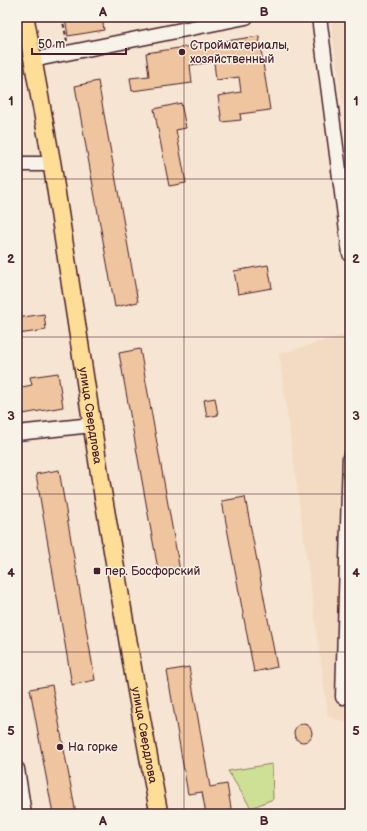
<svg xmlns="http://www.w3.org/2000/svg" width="367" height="831" font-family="'Balsamiq Sans',sans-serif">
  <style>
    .built { fill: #f3dbc3 }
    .green { fill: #cee095; stroke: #8c8060 }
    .building { fill: #efc59f; stroke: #4a1f2b }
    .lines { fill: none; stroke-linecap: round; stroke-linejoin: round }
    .minor-casing { stroke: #4a1f2b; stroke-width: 17 }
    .major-casing { stroke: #4a1f2b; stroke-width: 20 }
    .path { stroke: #4a1f2b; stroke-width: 2; stroke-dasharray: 4 3; stroke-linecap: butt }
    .minor { stroke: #f7f3e8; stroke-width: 14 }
    .major { stroke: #fedd96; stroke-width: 17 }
    .grid { fill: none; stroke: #4a1f2b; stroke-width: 1; stroke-opacity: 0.55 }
    .poi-dot { fill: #4a1f2b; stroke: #f7f3e8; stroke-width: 1.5 }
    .labels { text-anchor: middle; stroke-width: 3; stroke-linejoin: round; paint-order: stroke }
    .poi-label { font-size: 12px; fill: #4a1f2b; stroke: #f7f3e8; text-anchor: start }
    .street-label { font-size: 12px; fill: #4a1f2b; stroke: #f7f3e8 }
    .neatline { fill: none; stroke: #4a1f2b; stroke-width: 1.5 }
    .grid-label { font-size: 13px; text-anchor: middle; font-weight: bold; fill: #4a1f2b }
  </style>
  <rect width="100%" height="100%" fill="#f5e5d2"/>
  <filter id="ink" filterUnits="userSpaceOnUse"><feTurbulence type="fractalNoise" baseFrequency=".025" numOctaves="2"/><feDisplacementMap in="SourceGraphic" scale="8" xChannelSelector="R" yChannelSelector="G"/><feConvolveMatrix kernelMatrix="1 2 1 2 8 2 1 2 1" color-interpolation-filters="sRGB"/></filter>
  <g filter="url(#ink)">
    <!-- built -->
    <g class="built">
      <polygon points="330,17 350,17 350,156"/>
      <polygon points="350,333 350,724 328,716 279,354"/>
    </g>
    <!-- green -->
    <polygon class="green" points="272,764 273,799 251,808 228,771"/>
    <!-- building -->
    <g class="building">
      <polygon points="65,17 102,17 104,30 68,36"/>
      <polygon points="259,36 270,110 240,114 241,120 222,122 218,96 241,92 239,77 216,80 214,62 190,65 192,83 132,91 130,78 149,76 146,53"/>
      <polygon points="98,81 138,302 115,307 75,86"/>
      <polygon points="181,103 186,128 176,130 186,183 169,186 154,109"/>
      <polygon points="268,265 272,288 238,294 234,271"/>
      <polygon points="44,314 46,330 18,334 17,318"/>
      <polygon points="140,349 180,571 159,575 119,353"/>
      <polygon points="58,373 63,407 17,415 17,388 32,385 30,377"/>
      <polygon points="215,398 218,415 207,417 204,400"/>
      <polygon points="59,470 95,680 72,685 36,474"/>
      <polygon points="245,497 277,667 254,672 222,501"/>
      <polygon points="189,667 210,787 227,784 232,814 206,814 202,792 188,794 167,671"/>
      <polygon points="52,685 76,814 53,814 30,689"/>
      <circle cx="303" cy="733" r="9"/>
    </g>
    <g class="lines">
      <!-- minor casing -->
      <g class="minor-casing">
        <g id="minor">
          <polyline points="319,17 350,254"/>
          <polyline points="32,60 246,17"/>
          <polyline points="17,164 52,164"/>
          <polyline points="17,433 92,425"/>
          <polyline points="343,697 350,457"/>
          <polyline points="17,769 24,814"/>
        </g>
      </g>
      <!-- major casing -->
      <g class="major-casing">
        <g id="major">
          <path id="s1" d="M25,17L52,164L101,483L137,694L159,814"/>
        </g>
      </g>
      <!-- path -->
      <polyline class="path" points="62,17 67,41"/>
      <!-- minor -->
      <use href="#minor" class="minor"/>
      <!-- major -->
      <use href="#major" class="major"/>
    </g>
  </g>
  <!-- grid -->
  <path class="grid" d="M184,17V814M17,179H350M17,337H350M17,494H350M17,652H350"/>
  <!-- markers -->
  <g class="poi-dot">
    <circle cx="182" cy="52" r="4"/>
    <rect x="93" y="567" width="8" height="8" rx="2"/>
    <circle cx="60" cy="747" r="4"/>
  </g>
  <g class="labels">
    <!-- poi labels -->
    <g class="poi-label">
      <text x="190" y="49">Стройматериалы,<tspan x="190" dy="14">хозяйственный</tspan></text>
      <text x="105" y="575">пер. Босфорский</text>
      <text x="68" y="751">На горке</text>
    </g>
    <!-- street labels -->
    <g class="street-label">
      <text dy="4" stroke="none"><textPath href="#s1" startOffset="404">улица Свердлова</textPath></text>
      <text dy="4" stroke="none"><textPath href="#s1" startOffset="728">улица Свердлова</textPath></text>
    </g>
  </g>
  <!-- margin -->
  <rect width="367" height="831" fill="none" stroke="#f7f3e8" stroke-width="44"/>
  <!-- scale -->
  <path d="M32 48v6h94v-6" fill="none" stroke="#4a1f2b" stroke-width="2"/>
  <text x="38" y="48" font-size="12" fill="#4a1f2b" stroke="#f7f3e8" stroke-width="3" paint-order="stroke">50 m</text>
  <rect x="22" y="22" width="323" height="787" class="neatline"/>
  <g class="grid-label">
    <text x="103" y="16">A</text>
    <text x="264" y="16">B</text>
    <text x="11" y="105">1</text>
    <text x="356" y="105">1</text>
    <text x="11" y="263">2</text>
    <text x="356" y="263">2</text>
    <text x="11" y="420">3</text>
    <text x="356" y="420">3</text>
    <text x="11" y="577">4</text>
    <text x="356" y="577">4</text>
    <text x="11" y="735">5</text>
    <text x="356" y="735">5</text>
    <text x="103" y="825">A</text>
    <text x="264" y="825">B</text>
  </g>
</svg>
